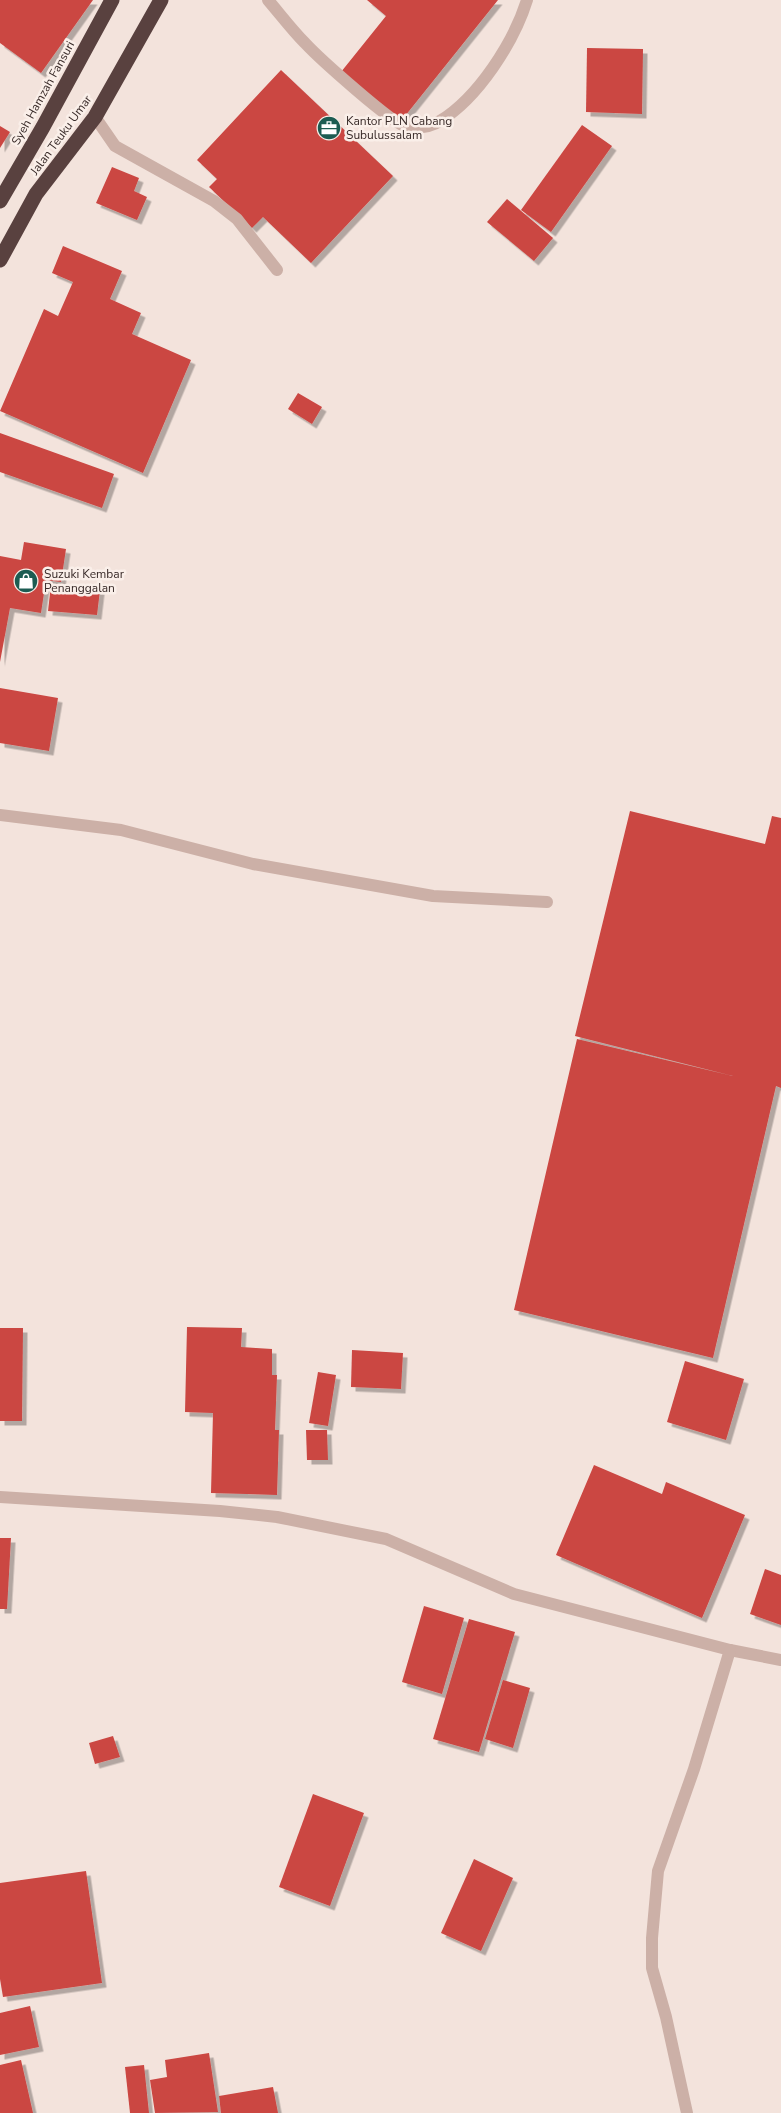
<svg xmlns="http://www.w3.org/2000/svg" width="781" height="2113" font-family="'Nunito Sans',sans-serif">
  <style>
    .building { fill: #cb4642; filter: url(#shadow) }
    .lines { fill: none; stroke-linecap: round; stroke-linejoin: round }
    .lane { stroke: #ccb0a7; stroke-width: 12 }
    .street { stroke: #ccb0a7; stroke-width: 12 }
    .highway { stroke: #59413f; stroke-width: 15 }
    .labels { text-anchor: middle; stroke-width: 5; stroke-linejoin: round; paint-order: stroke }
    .street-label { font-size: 12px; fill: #382a28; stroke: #faefe9 }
    .poi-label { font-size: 12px; fill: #382a28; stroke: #faefe9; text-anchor: start }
  </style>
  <defs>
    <filter id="shadow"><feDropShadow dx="4.5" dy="4.5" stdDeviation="0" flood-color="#0004"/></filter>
  </defs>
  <rect width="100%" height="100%" fill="#f3e3dc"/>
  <!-- building -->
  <g class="building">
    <polygon points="0,0 93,0 41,73 0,43"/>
    <polygon points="367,0 498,0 401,121 341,72 386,16"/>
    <polygon points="587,48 643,49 642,114 586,112"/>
    <polygon points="281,70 393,176 311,263 263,217 252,228 209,187 217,179 197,160"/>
    <polygon points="582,125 612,146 551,232 521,210"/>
    <polygon points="0,126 10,132 0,148"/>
    <polygon points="112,167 139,178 134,191 147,197 137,220 96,203"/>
    <polygon points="507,199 553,238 534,261 487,222"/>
    <polygon points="63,246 122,271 110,299 141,313 132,334 191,360 143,473 0,411 44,309 58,316 73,282 52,273"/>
    <polygon points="298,393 322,407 312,424 288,409"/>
    <polygon points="0,433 114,474 102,508 0,472"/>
    <polygon points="24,542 66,549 61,582 46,580 41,613 10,608 0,662 0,556 21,560"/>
    <polygon points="51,585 100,590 97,615 48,611"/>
    <polygon points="0,688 58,698 49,751 0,743"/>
    <polygon points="630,811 765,844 772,816 781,818 781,1088 776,1086 713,1358 514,1310 577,1039 733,1076 575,1036"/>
    <polygon points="187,1327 242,1328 241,1347 272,1349 272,1375 277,1375 275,1430 279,1430 277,1495 211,1493 213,1413 185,1412"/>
    <polygon points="0,1328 23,1328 22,1421 0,1421"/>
    <polygon points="352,1350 403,1353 401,1389 351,1387"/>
    <polygon points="685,1361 744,1379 726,1440 667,1422"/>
    <polygon points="318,1372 336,1375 328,1426 309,1423"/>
    <polygon points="306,1430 327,1430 328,1460 307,1460"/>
    <polygon points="594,1465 662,1494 666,1482 745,1515 702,1618 556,1555"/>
    <polygon points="0,1538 11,1538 7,1609 0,1609"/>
    <polygon points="765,1569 781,1575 781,1625 750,1614"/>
    <polygon points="424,1606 464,1618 442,1694 402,1682"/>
    <polygon points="469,1619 515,1632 479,1752 433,1739"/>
    <polygon points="503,1680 530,1688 513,1748 485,1739"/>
    <polygon points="113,1736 120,1757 95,1764 89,1743"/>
    <polygon points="313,1794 364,1813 330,1906 279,1887"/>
    <polygon points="474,1859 513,1878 481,1951 441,1933"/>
    <polygon points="86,1871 102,1983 3,1997 0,1979 0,1883"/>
    <polygon points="30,2006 39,2047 0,2055 0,2013"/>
    <polygon points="209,2053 218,2112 155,2113 150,2080 167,2077 165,2060"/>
    <polygon points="21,2060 33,2113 0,2113 0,2065"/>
    <polygon points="144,2065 149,2113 130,2113 125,2067"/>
    <polygon points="273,2087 278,2113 221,2113 219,2096"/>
  </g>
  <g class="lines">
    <!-- lane -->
    <g class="lane">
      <path d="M268,0C280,14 292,30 305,43C318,57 393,125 407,127C417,128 431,127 440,121C478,98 514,42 527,0"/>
      <polyline points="95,117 115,146 214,201 237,219 277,270"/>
      <polyline points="0,815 121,830 253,864 433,896 547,902"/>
      <polyline points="0,1497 220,1511 277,1517 386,1539 514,1594 730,1650 781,1660"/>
    </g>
    <!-- street -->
    <polyline class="street" points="687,2113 666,2017 652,1968 652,1938 658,1871 694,1769 730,1650"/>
    <!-- highway -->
    <g class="highway">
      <polyline points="0,201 43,127 112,0"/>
      <polyline points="0,260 36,194 95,117 161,0"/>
    </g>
  </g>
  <!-- icons -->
  <defs>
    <g id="office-disc" transform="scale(1.25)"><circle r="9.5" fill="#1c5c52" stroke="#faefe9"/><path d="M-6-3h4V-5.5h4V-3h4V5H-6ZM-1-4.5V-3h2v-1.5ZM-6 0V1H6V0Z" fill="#fff"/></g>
    <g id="shop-disc" transform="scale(1.25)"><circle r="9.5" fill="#1c5c52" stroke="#faefe9"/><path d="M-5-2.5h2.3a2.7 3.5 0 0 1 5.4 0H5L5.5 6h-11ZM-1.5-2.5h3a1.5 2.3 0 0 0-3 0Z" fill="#fff"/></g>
  </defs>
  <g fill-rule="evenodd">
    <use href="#office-disc" x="329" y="128"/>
    <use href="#shop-disc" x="26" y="581"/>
  </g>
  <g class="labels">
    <!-- street labels -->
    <g class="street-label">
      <text transform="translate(43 93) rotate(-61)" y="4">Syeh Hamzah Fansuri</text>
      <text transform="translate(61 135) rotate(-54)" y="4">Jalan Teuku Umar</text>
    </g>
    <!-- poi labels -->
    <g class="poi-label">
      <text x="346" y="125">Kantor PLN Cabang<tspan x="346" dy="14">Subulussalam</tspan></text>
      <text x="44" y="578">Suzuki Kembar<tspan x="44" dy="14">Penanggalan</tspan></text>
    </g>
  </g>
</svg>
